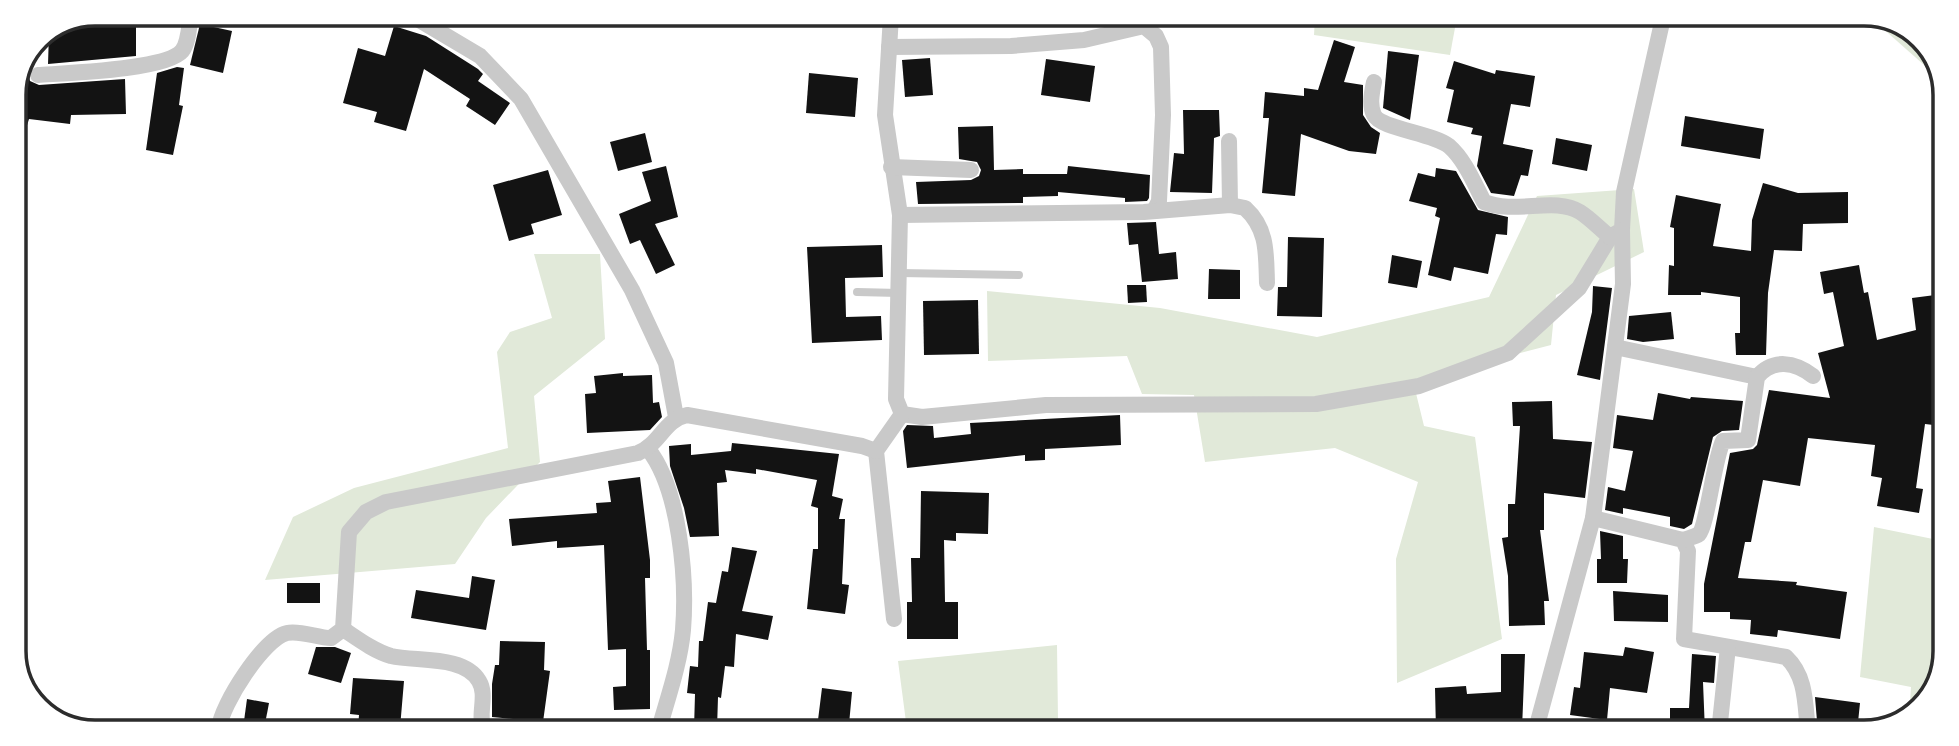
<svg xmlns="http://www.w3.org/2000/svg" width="1959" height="746" font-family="Figtree,sans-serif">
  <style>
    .green { fill: #e1e9d9 }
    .building { fill: #131313 }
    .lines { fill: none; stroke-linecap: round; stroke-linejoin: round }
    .service { stroke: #c9c9c9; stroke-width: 8 }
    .minor { stroke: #c9c9c9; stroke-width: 16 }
    .rim { fill: none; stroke: #2c2c2c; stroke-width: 3.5 }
  </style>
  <rect width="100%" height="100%" fill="#fff"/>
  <!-- green -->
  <g class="green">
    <polygon points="1315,17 1457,17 1450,55 1314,35"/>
    <polygon points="1871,18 1890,18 1928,46 1939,74 1932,72"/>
    <polygon points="1634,189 1644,252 1556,295 1551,345 1413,381 1424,426 1475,437 1502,639 1397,683 1396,559 1418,482 1335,448 1205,462 1194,395 1142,394 1127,356 988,361 987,291 1160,308 1317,337 1489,297 1537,196"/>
    <polygon points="534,254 600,254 605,339 534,396 540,462 486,518 455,564 265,580 293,517 354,488 508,448 497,352 510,332 552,318"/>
    <polygon points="1942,468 1941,677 1909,718 1911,687 1860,677 1874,527 1933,539"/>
    <polygon points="1057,645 1058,720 1021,730 890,730 906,722 898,661"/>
  </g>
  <!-- building -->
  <g class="building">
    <polygon points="96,14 136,14 136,56 48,64 49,33"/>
    <polygon points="200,24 232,31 223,73 190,65"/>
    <polygon points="394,26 426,36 478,69 483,74 478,81 510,103 495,125 466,106 470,99 424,69 406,131 374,122 377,112 343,103 358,48 385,56"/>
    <polygon points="1334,40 1355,47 1344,82 1363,85 1363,115 1371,127 1380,133 1376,154 1349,151 1301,134 1295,196 1262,193 1269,118 1263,118 1265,92 1304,96 1304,88 1318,90"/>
    <polygon points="1388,51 1419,55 1410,120 1383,108"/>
    <polygon points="930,58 933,95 905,97 902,60"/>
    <polygon points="1046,59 1095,66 1090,102 1041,95"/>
    <polygon points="1454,61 1495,74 1496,70 1535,76 1530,107 1511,104 1503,144 1533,150 1528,176 1521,175 1514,196 1491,193 1477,166 1482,136 1471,134 1473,128 1447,122 1454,90 1446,88"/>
    <polygon points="177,67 184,68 179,105 183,106 173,155 146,150 157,73"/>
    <polygon points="23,72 28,72 30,81 39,85 125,79 126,114 71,115 70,124 29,119 18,154 14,154 14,91"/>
    <polygon points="809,73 858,78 855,117 806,113"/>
    <polygon points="1183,110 1219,110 1220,136 1214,138 1212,193 1170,192 1174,153 1184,154"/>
    <polygon points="1685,116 1764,129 1760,159 1681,146"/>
    <polygon points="993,126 994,170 1023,169 1023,174 1067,174 1068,166 1150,175 1149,198 1147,201 1125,202 1125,198 1058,192 1058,196 1023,197 1023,203 918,204 916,182 971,180 979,176 981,170 977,162 959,159 958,127"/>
    <polygon points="645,133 652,162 618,171 610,142"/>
    <polygon points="1556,138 1592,145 1587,171 1552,164"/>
    <polygon points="666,166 678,217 655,224 675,265 656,274 640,240 630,244 619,214 651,201 642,172"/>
    <polygon points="1436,168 1456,171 1478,210 1508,217 1507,235 1496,234 1488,274 1454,267 1451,281 1428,275 1440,218 1435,216 1437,208 1409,201 1418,173 1435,177"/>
    <polygon points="548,170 562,215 531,224 534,234 509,241 493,185"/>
    <polygon points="1763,183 1798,193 1848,192 1848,223 1803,224 1802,251 1774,250 1768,293 1766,355 1736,355 1735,333 1740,333 1740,297 1701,292 1701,295 1668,295 1669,265 1674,266 1674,228 1670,227 1676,195 1721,204 1713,246 1751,251 1752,220"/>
    <polygon points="1156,222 1159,254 1176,252 1178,279 1142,282 1138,244 1129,245 1127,223"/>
    <polygon points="1288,237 1324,238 1322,317 1277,316 1278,287 1287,287"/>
    <polygon points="882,245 883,277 845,278 846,317 881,316 882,340 812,343 807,247"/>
    <polygon points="1392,255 1422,261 1417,288 1388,283"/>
    <polygon points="1859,265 1864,293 1868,292 1877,340 1916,330 1912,298 1943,294 1942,426 1925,424 1916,488 1923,489 1919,513 1877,506 1882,478 1871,476 1875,445 1808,438 1800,486 1763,480 1751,542 1745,542 1738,578 1797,582 1796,585 1847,592 1840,639 1778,630 1777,637 1750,634 1751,620 1730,619 1730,612 1704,612 1704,584 1730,453 1753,449 1757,445 1769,390 1830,398 1818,353 1844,346 1833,292 1824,294 1820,272"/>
    <polygon points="1209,269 1240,270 1240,299 1208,299"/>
    <polygon points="1127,285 1146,285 1147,302 1128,303"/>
    <polygon points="1593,286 1612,288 1600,380 1577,375 1592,312"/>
    <polygon points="978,300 979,354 924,355 923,301"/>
    <polygon points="1671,312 1674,339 1643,342 1627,339 1629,316"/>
    <polygon points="623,373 623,376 652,375 653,403 659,402 662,417 650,430 587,433 585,394 596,393 594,376"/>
    <polygon points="1658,393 1690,399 1691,397 1743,401 1739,430 1722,431 1713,437 1692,524 1684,529 1670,526 1670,517 1623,508 1623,514 1605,510 1608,487 1625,491 1633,451 1613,448 1617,415 1653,420"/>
    <polygon points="1552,401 1553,439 1592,442 1585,498 1544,493 1544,530 1540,530 1549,601 1544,601 1545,625 1509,626 1508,576 1502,538 1508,537 1508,504 1515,504 1520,426 1513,426 1512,402"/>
    <polygon points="1120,415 1121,445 1045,449 1045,460 1025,461 1025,455 907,468 903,431 907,425 933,426 934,438 971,434 970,423"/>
    <polygon points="732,443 839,454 832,496 843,499 839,519 845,519 842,584 849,585 845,614 807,609 813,549 818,549 818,508 811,506 817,480 756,469 756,474 725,470 727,482 717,483 719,536 690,537 684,508 670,466 669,446 691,444 691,455 731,451"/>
    <polygon points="640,477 650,560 650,578 645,578 647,650 650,650 650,709 614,710 613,687 626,686 626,649 608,650 604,545 557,548 557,541 512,546 509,519 597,513 596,503 611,502 608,481"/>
    <polygon points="921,491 989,493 988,534 956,533 956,541 944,540 945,602 958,602 958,639 907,639 907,602 912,602 911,558 920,558"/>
    <polygon points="1600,531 1623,536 1623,559 1628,559 1627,583 1597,583 1597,559 1601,559"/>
    <polygon points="732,547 757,551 742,611 773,616 768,640 736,634 734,667 725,666 721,698 718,697 717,729 694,729 695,694 687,693 690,666 698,667 699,641 703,641 708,602 716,603 722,571 728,572"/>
    <polygon points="472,576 495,580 486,630 411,618 416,590 469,598"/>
    <rect x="287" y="583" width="33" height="20"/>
    <polygon points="1613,591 1668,595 1668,622 1614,621"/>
    <polygon points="500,641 545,642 544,670 550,671 543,722 492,717 492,684 495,665 499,665"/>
    <polygon points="316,647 335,647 351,653 341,683 308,674"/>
    <polygon points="1625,647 1654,652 1647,693 1610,688 1607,720 1570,715 1574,687 1580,688 1584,652 1623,656"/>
    <polygon points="1501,654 1525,654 1522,729 1467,727 1467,731 1436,731 1435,688 1466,686 1467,694 1501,692"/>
    <polygon points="1692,654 1716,656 1714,683 1703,682 1705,732 1670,732 1670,708 1689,708"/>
    <polygon points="353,678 404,681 400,728 358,728 359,715 350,714"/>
    <polygon points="822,688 852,692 849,724 818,720"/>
    <polygon points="1815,697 1860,703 1857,732 1809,732 1817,721"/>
    <polygon points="247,699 269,703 265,724 244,721"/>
  </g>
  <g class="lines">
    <!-- service -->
    <g class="service">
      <polyline points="900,273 1019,275"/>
      <polyline points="857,292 899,293"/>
    </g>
    <!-- minor -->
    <g class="minor">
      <polyline points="411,15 480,56 521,99 632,290 666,363 676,417"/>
      <polyline points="891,16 885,115 900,215 896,399 902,414 922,417 1046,405 1316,404 1419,386 1508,353 1579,288 1610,237 1622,230 1624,192 1663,18"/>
      <polyline points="889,47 1011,46 1084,40 1144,26 1156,36 1161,47 1163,115 1159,201 1155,209"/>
      <path d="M38,75C66,73 166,70 182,51C189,42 189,25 191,14"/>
      <path d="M1374,82C1372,92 1369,105 1374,115C1381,129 1433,133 1449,146C1465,160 1474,183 1484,202C1516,215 1554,196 1580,212C1591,219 1600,229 1610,237"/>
      <polyline points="1229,141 1230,205"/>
      <polyline points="891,167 971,170"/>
      <path d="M900,215L1144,212L1230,205L1245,208C1268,229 1266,254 1267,283"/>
      <polyline points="1615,347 1757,377"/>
      <path d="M648,449C680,489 687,580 683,630C680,663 668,697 659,729"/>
      <path d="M1593,518L1683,540L1688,551L1684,639L1786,657C1804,674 1805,697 1807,721"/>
      <path d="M1683,540C1688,538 1695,537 1699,534C1707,526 1714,459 1723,441L1748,440L1757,377C1773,358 1795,362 1813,376"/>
      <polyline points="894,619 876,451 902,414"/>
      <path d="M343,629C358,639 374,651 391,656C416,662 464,655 479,681C488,696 477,715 484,729"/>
      <path d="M219,728C221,705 264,638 287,633C300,630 318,638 331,638L343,629L349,532L366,512L386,502L638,453C660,444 664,420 687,415L862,446L876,451"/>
      <polyline points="1536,729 1593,518 1623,284 1622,230"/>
      <polyline points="1719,732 1728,647"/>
    </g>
  </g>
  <!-- crop -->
  <path d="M0 0H1959V746H0ZM95 26H1864A69 69 0 0 1 1933 95V651A69 69 0 0 1 1864 720H95A69 69 0 0 1 26 651V95A69 69 0 0 1 95 26Z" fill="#fff" fill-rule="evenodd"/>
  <path class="rim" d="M95 26H1864A69 69 0 0 1 1933 95V651A69 69 0 0 1 1864 720H95A69 69 0 0 1 26 651V95A69 69 0 0 1 95 26Z"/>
</svg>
